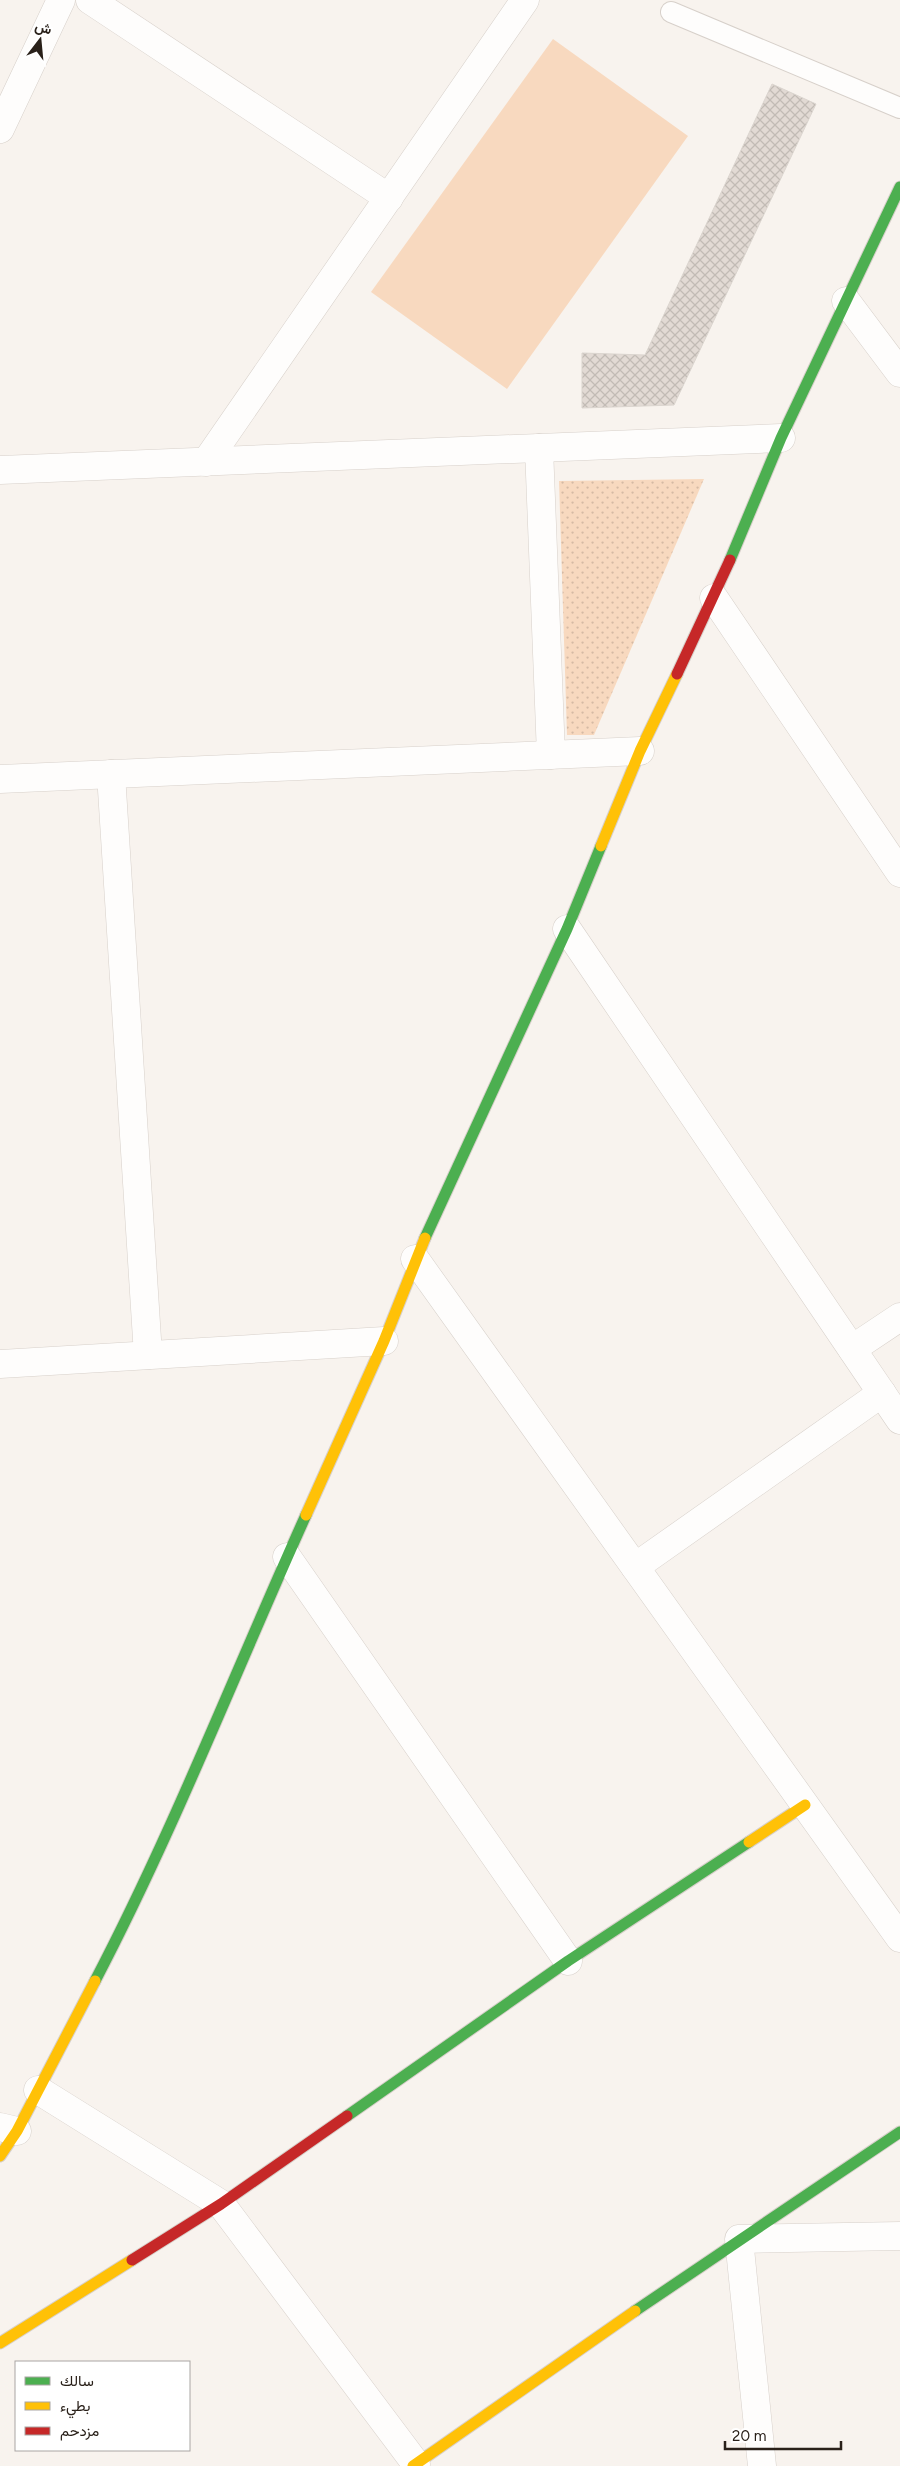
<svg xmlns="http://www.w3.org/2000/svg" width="900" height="2466" font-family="Figtree,Vazirmatn,sans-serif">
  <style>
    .park { fill: url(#park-dots) }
    .garden { fill: #f8d9bf }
    .building { fill: url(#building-cross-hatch); stroke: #dbd5cf }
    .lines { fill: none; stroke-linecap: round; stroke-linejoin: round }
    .lane-casing { stroke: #d7d0ca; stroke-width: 22 }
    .street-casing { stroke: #d7d0ca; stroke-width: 29 }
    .fast-casing { stroke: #d7d0ca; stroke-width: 13 }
    .slow-casing { stroke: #d7d0ca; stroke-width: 13 }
    .jam-casing { stroke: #d7d0ca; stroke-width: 13 }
    .lane { stroke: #fefdfc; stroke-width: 20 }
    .street { stroke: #fefdfc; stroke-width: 28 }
    .fast { stroke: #4caf50; stroke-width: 11 }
    .slow { stroke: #ffc107; stroke-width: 11 }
    .jam { stroke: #c62828; stroke-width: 11 }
  </style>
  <defs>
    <pattern id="park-dots" width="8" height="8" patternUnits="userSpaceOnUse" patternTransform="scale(1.25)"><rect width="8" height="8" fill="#f8d9bf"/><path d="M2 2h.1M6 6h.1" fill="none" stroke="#d5baa4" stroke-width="1.8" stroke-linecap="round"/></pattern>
    <pattern id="building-cross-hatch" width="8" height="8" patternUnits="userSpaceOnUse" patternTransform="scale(1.25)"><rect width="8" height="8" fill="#e2dad4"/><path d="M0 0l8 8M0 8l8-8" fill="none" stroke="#c2bbb5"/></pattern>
  </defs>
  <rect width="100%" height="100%" fill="#f8f3ee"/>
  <!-- park -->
  <polygon class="park" points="704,479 594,735 567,735 559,481"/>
  <!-- garden -->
  <polygon class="garden" points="553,39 688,136 507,389 371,292"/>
  <!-- building -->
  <polygon class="building" points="772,84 816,104 674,405 582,408 582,353 645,355"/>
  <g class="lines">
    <!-- lane casing -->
    <g class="lane-casing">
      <polyline id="lane" points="671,12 900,108"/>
    </g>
    <!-- street casing -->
    <g class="street-casing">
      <g id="street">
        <polyline points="90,0 389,198"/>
        <polyline points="0,129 61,0"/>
        <polyline points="846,301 900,373"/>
        <polyline points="539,448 551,755"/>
        <polyline points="206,462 525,0"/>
        <polyline points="0,470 781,438"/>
        <polyline points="714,598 900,873"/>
        <polyline points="111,774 148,1355"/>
        <polyline points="0,779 640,751"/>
        <polyline points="567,929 900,1420"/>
        <polyline points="415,1259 900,1938"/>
        <polyline points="852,1349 900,1317"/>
        <polyline points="0,1364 384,1341"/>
        <polyline points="287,1557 568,1961"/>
        <polyline points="635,1567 882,1393"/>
        <polyline points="38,2090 221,2204 416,2464"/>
        <polyline points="0,2127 17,2131"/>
        <polyline points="762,2466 739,2239 900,2236"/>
      </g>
    </g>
    <!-- fast casing -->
    <g class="fast-casing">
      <g id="fast">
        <polyline points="730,560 781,438 900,187"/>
        <polyline points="425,1238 567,929 601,846"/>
        <path d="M95,1981C174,1830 236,1670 306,1515"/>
        <polyline points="347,2116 568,1961 749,1842"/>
        <polyline points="635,2311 900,2132"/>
      </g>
    </g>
    <!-- slow casing -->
    <g class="slow-casing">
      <g id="slow">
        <polyline points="601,846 640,751 677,674"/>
        <polyline points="306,1515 384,1341 425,1238"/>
        <polyline points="749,1842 805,1805"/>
        <polyline points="0,2156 17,2131 95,1981"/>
        <polyline points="0,2343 132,2260"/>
        <polyline points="413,2466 635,2311"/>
      </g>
    </g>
    <!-- jam casing -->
    <g class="jam-casing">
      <g id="jam">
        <polyline points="677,674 730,560"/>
        <polyline points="132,2260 221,2204 347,2116"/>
      </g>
    </g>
    <!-- lane -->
    <use href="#lane" class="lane"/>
    <!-- street -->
    <use href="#street" class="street"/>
    <!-- fast -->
    <use href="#fast" class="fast"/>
    <!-- slow -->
    <use href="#slow" class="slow"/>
    <!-- jam -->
    <use href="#jam" class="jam"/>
  </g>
  <!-- legend -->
  <rect x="15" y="2361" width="175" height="90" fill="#ffffff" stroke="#a9a6a3"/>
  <rect x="25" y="2377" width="25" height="8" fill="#4caf50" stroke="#a9a6a3"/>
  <text x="60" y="2386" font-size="15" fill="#292019">سالك</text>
  <rect x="25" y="2402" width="25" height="8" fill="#ffc107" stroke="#a9a6a3"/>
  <text x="60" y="2411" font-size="15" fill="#292019">بطيء</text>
  <rect x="25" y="2427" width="25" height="8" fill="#c62828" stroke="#a9a6a3"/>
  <text x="60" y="2436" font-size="15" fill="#292019">مزدحم</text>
  <!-- north arrow -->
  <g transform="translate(40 40) rotate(16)" stroke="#ffffff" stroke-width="4" paint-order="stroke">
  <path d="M0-4L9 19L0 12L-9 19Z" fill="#292019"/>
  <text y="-8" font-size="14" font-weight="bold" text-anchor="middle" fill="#292019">ش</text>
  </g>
  <!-- scale -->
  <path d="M725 2441v8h116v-8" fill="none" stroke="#292019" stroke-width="2.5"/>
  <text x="732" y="2441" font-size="15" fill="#292019" stroke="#ffffff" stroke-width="4" paint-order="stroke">20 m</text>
</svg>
